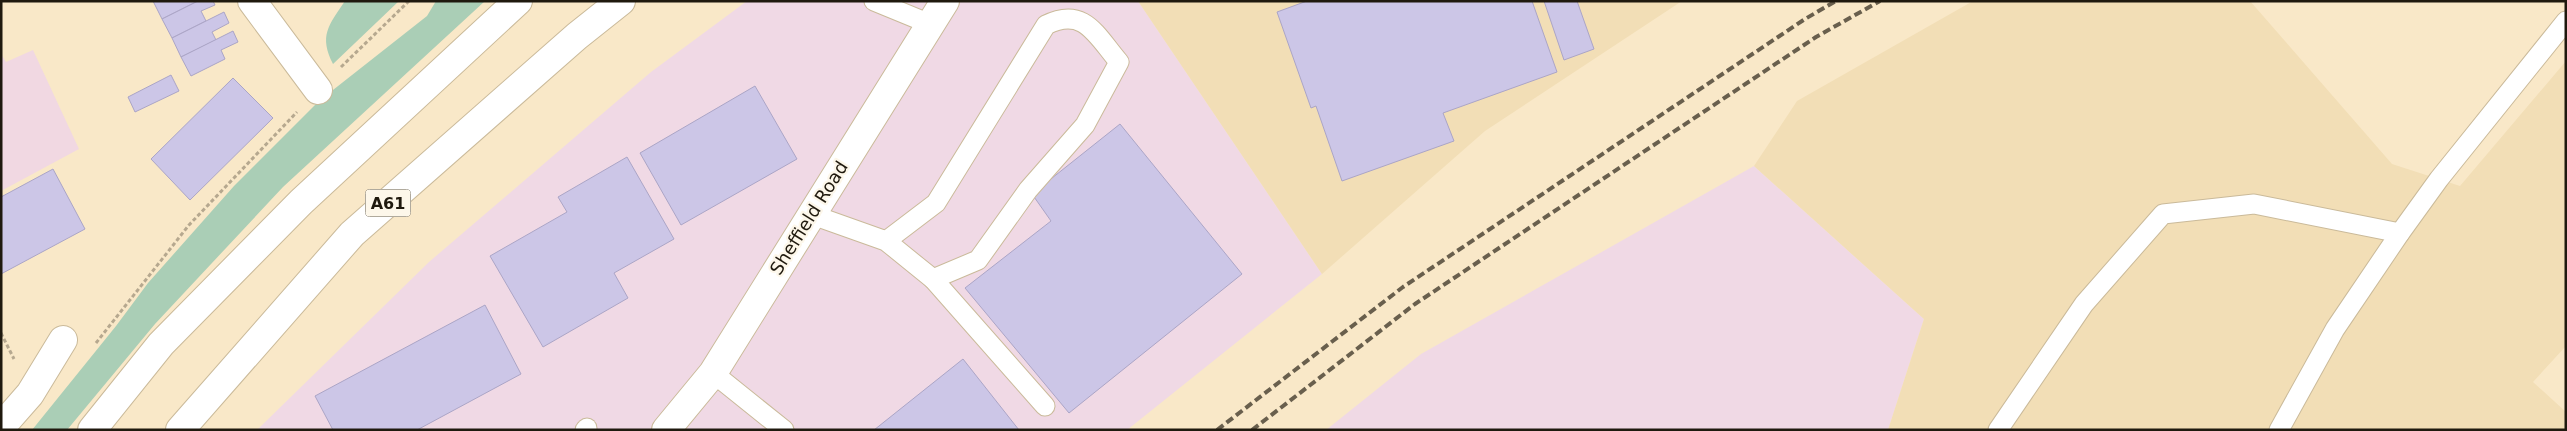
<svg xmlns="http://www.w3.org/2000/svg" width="2567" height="431" font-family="'DejaVu Sans',sans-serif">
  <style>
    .commercial { fill: #f0d9e5 }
    .built { fill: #f2deb6 }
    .education { fill: #f1d8e2 }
    .green { fill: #aaceb6 }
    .building { fill: #ccc6e7; stroke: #aba5c6 }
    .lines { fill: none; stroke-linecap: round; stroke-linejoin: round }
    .lane-casing { stroke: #caba9a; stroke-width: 21 }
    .street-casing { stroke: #caba9a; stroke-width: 30 }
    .secondary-casing { stroke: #caba9a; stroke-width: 30 }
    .highway-casing { stroke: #caba9a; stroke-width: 30 }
    .path { stroke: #b6a88f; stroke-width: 3; stroke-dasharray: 4 2.5; stroke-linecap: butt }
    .lane { stroke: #fff; stroke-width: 19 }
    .street { stroke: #fff; stroke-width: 28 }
    .secondary { stroke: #fff; stroke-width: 28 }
    .highway { stroke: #fff; stroke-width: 28 }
    .rail { stroke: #695f4d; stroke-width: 4; stroke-dasharray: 8 4; stroke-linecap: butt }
    .labels { text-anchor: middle; stroke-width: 4.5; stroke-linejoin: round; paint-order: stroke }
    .shield { fill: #fdf7ea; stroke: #625c50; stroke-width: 1 }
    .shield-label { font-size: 16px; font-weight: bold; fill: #1f190e }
    .street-label { font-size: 18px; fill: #1f190e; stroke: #fdf7ea }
  </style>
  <rect width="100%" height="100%" fill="#f9e8c8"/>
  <!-- commercial -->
  <g class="commercial">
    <polygon points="747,1 1138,1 1322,274 1127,430 257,430 429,262 651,72"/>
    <polygon points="1754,166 1924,319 1888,430 1326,430 1421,354"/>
  </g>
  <!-- built -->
  <g class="built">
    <polygon points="1138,1 1682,1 1485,131 1322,274"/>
    <polygon points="1973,1 2250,1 2392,164 2460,186 2566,61 2566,346 2533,382 2566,412 2566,430 1888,430 1924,319 1754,166 1797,101"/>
  </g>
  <!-- education -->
  <polygon class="education" points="33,50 79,149 1,191 1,54 6,62"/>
  <!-- green -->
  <g class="green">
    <path d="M345,1H399L333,64C319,36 328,26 345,1Z"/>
    <polygon points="436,1 485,1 283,187 155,324 67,430 32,430 116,326 148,283 234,186 319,101 427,16"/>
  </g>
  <!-- building -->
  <g class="building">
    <polygon points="153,1 198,1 162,19"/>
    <polygon points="198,1 213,1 215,5 201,11 206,21 172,38 162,19"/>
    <polygon points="1307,1 1532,1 1557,72 1443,113 1454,141 1342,181 1316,106 1311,108 1277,12"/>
    <polygon points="1544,1 1577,1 1594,49 1564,60"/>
    <polygon points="224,12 229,23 212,32 216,40 181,57 172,38"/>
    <polygon points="233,31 238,42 221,50 225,59 191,76 181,57"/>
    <polygon points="171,75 179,91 135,112 128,97"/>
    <polygon points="233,78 273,118 190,200 151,159"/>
    <polygon points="755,86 797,159 681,225 640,153"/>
    <polygon points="1120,124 1242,274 1069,413 965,288 1051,221 1032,194"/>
    <polygon points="627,157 674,239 614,273 628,298 543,347 490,256 567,212 558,197"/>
    <polygon points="53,169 85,229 1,274 1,197"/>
    <polygon points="485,305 521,374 417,430 333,430 315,396"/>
    <polygon points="963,359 1019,430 874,430"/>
  </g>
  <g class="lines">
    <!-- lane casing -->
    <g class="lane-casing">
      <g id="lane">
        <polyline points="874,1 930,24"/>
        <path d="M810,214L886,241L933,279L978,260L1028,190L1085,125L1119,62C1096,35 1084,6 1046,25L936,203L886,241"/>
        <polyline points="933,279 1045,406"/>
        <polyline points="713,373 784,430"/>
        <polyline points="585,430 587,428"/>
        <polyline points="1998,430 2084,304 2163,214 2254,204 2400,233"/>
        <polyline points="2279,430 2335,329 2400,233 2439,179 2566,21"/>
      </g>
    </g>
    <!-- street casing -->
    <g class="street-casing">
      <g id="street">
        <polyline points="252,1 318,90"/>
        <polyline points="1,427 30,394 63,340"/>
      </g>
    </g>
    <!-- secondary casing -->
    <g class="secondary-casing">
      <polyline id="secondary" points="666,430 713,373 945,1"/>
    </g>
    <!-- highway casing -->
    <g class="highway-casing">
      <g id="highway">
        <polyline points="92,430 161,344 301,202 518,1"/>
        <polyline points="180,430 352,234 577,36 621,1"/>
      </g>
    </g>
    <!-- path -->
    <g class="path">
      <polyline points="341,67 409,1"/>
      <polyline points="1,333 14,359"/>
      <polyline points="96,343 189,225 297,112"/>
    </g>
    <!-- lane -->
    <use href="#lane" class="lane"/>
    <!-- street -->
    <use href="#street" class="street"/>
    <!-- secondary -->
    <use href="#secondary" class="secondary"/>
    <!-- highway -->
    <use href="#highway" class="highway"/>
    <!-- rail -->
    <g class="rail">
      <polyline points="1217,430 1403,287 1805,19 1836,1"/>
      <polyline points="1252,430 1415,304 1816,37 1880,1"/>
    </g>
  </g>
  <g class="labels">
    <!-- shield labels -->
    <rect class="shield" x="365.5" y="189.5" width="45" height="27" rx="4"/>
    <g class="shield-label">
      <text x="388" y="209">A61</text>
    </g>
    <!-- street labels -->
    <g class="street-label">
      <text transform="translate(809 218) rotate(-58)" y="6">Sheffield Road</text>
    </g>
  </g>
  <!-- border -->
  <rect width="2567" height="431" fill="none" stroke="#1f190e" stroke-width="5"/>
</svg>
